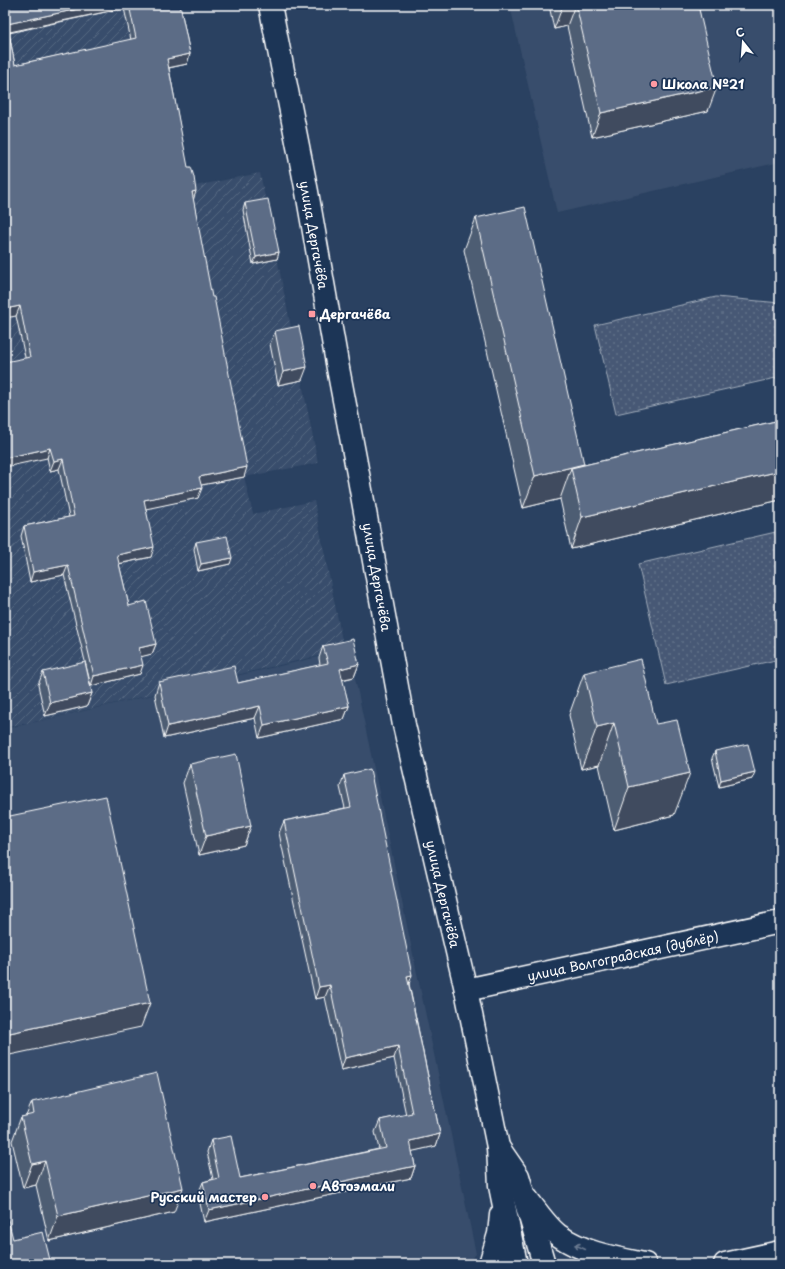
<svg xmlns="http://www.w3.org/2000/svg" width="785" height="1269" font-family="'Playpen Sans',sans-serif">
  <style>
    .built { fill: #394e6c }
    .industrial { fill: url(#industrial-furrows) }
    .park { fill: url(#park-dots); stroke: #a2acba }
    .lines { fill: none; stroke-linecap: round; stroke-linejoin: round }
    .street-casing { stroke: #fff; stroke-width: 25 }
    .secondary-casing { stroke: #fff; stroke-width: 25 }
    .primary-casing { stroke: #fff; stroke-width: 25 }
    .street { stroke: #1d3557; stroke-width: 22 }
    .secondary { stroke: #1d3557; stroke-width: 22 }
    .primary { stroke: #1d3557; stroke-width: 22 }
    .wall { fill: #4e5d73; stroke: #fff; fill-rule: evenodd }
    .shaded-wall { fill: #404c5e; stroke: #fff }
    .building { fill: #5b6c86; stroke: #fff }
    .oneway { stroke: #6c7c92 }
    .poi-dot { fill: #ff9aa2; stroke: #1d3557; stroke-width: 1.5 }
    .labels { text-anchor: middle; stroke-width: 3.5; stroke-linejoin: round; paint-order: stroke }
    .poi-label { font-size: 13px; font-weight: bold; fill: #fff; stroke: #1d3557; text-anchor: start }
    .street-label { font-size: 13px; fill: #fff; stroke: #1d3557 }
  </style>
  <defs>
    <pattern id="industrial-furrows" width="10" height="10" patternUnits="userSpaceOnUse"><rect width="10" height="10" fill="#394e6c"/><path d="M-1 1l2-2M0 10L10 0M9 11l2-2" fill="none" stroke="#576982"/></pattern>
    <pattern id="park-dots" width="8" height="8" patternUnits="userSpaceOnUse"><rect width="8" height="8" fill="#465975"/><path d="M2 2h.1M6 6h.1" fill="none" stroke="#62728a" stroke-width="1.8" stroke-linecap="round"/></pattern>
  </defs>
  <rect width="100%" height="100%" fill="#2a4161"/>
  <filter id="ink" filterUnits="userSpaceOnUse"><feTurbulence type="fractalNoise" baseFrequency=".025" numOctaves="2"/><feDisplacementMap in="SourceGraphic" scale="8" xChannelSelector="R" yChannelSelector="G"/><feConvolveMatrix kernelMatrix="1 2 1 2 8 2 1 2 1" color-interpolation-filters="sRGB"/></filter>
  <g filter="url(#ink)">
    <!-- built -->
    <g class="built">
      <polygon points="510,5 780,5 780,162 557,213"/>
      <polygon points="349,650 476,1254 465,1264 5,1264 5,729"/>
    </g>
    <!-- industrial -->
    <polygon class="industrial" points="5,5 144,5 190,187 260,173 318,463 244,477 253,514 314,501 344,650 38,721 5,727"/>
    <!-- park -->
    <g class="park">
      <polygon points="716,297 780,303 780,377 616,414 595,325"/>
      <polygon points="780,531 780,659 666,685 638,564"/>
    </g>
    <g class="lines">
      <!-- street casing -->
      <g class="street-casing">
        <polyline id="street" points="466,990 780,922"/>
      </g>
      <!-- secondary casing -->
      <g class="secondary-casing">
        <g id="secondary">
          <polyline points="270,5 307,192 337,363 359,479 404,725 466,990 498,1147 500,1186 516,1264"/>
          <polyline points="498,1147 518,1176 544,1264"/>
          <path d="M524,1195C533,1206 546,1226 558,1235C583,1253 615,1258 645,1264"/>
          <polyline points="490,1264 499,1234 501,1215"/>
        </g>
      </g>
      <!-- primary casing -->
      <g class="primary-casing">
        <polyline id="primary" points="725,1264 780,1252"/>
      </g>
      <!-- street -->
      <use href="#street" class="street"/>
      <!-- secondary -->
      <use href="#secondary" class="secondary"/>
      <!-- primary -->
      <use href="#primary" class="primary"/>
    </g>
    <!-- wall -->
    <g class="wall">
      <path d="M5,5H180L190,54L187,64L169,68L193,199L244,477L201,485L198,498L146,508L151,557L119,564L129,606L156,644L152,654L141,656L140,674L91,686L64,575L30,582L21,536L24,526L69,517L59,469L50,471L16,316ZM124,8L131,40L15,65L9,33Z"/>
      <polygon points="549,5 704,5 699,6 708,111 592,137 567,26 554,29"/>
      <polygon points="245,203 279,252 277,259 253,264 243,210"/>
      <polygon points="476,218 584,465 780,420 780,500 571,549 560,499 523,508 464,250"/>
      <polygon points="275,331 302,380 278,385 270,344"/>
      <polygon points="196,542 230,564 198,571 194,549"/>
      <polygon points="323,646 359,664 354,677 342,680 349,706 344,719 259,738 255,718 164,738 155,695 159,682 238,683 320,665 319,658"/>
      <polygon points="43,672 92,693 87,706 45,716 38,685"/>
      <polygon points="584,673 674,815 614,830 599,765 581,769 569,715"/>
      <polygon points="715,751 752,779 719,787 712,758"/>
      <polygon points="190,764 251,826 244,845 199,855 183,783"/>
      <polygon points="344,775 409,984 440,1134 436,1146 412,1151 415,1166 411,1178 204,1222 198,1194 203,1182 213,1179 207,1152 211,1140 240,1178 379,1149 375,1132 380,1120 406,1115 394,1058 341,1070 325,997 315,999 279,833 284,821 345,808 340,787"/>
      <polygon points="32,1102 174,1212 49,1241 36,1185 23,1188 12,1141 21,1117 26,1116"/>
    </g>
    <!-- shaded-wall -->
    <g class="shaded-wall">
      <polygon points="97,5 125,5 124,8 5,33 7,24"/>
      <polygon points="563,5 575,5 567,26 554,29"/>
      <polygon points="190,54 187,64 163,69 167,59"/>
      <polygon points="717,87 708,111 592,137 601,113"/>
      <polygon points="196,191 193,201 192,192"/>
      <polygon points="279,252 277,259 253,264 256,257"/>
      <polygon points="20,306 16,316 5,318 5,309"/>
      <polygon points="307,367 302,380 278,385 283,372"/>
      <polygon points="50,448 47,458 5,467 5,458"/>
      <polygon points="63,459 59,469 50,471 54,461"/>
      <polygon points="584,464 571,468 560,499 523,508 535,476"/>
      <polygon points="247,467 244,477 196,486 199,477"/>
      <polygon points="780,471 780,500 571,549 582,517"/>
      <polygon points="202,488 198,498 141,510 144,500"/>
      <polygon points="154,547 151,557 113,565 117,555"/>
      <polygon points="232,558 230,564 198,571 201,564"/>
      <polygon points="68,565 64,575 30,582 33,572"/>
      <polygon points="156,644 152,654 136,658 139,648"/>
      <polygon points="359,664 354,677 335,681 340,669"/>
      <polygon points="143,665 140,674 91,686 94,676"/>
      <polygon points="92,693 87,706 45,716 50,703"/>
      <polygon points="260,706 255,718 164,738 168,726"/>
      <polygon points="349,706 344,719 259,738 264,725"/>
      <polygon points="614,723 599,765 581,769 597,727"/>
      <polygon points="755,772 752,779 719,787 721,780"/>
      <polygon points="690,773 674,815 614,830 629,787"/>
      <polygon points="251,826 244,845 199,855 206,836"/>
      <polygon points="412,975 408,987 407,976"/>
      <polygon points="330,985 325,997 315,999 319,987"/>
      <polygon points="150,1003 141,1027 5,1056 5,1034"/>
      <polygon points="398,1046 394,1058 341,1070 345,1058"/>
      <polygon points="440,1134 436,1146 405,1153 410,1141"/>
      <polygon points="45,1161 36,1185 23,1188 32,1164"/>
      <polygon points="415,1166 411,1178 204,1222 209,1210"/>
      <polygon points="183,1188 174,1212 49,1241 58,1216"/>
    </g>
    <!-- building -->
    <g class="building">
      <polygon points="5,5 97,5 7,24 15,65 136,38 129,5 180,5 190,54 167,59 188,167 191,167 194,177 196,191 192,192 212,297 214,297 247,467 199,477 202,488 144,500 154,547 117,555 129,606 146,601 156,644 139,648 143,665 94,676 68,565 33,572 24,526 74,516 63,459 54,461 50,448 5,458 5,362 30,357 20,306 5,309"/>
      <polygon points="576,5 698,5 717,87 601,113"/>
      <polygon points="268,199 279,252 256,257 245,203"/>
      <polygon points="525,207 584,464 535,476 476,218"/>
      <polygon points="299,326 307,367 283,372 275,331"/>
      <polygon points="780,420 780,471 582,517 571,468"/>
      <polygon points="227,536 232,558 201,564 196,542"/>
      <polygon points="353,639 359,664 340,669 349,706 264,725 260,706 168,726 159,682 234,666 238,683 328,663 323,646"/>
      <polygon points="641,659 656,724 677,720 690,773 629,787 614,723 597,727 584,673"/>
      <polygon points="85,662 92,693 50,703 43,672"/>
      <polygon points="748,744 755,772 721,780 715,751"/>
      <polygon points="236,754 251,826 206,836 190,764"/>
      <polygon points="370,769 412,975 407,976 440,1134 410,1141 415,1166 209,1210 203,1182 219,1178 211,1140 231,1136 240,1178 386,1148 380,1120 412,1113 398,1046 345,1058 330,985 319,987 284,821 351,807 344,775"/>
      <polygon points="106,796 150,1003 5,1034 5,817"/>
      <polygon points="157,1073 183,1188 58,1216 45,1161 32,1164 21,1117 34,1114 32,1102"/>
      <polygon points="5,1208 13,1239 43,1232 51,1264 5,1264"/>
    </g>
    <!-- one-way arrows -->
    <defs><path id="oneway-shaft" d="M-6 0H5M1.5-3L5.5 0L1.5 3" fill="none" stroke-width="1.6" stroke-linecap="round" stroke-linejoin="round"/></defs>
    <use class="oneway" href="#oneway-shaft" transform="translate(580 1247) rotate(-155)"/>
  </g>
  <!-- markers -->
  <g class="poi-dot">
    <circle cx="654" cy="84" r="4"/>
    <rect x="308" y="310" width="8" height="8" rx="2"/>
    <circle cx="313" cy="1186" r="4"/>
    <circle cx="265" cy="1197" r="4"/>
  </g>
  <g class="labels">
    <!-- poi labels -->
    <g class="poi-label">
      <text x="662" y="89">Школа №21</text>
      <text x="320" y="319">Дергачёва</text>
      <text x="321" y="1191">Автоэмали</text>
      <text x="257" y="1202" text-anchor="end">Русский мастер</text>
    </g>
    <!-- street labels -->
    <g class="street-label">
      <text transform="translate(314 235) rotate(80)" y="5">улица Дергачёва</text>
      <text transform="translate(377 577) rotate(80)" y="5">улица Дергачёва</text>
      <text transform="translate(443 894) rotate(77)" y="5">улица Дергачёва</text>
      <text transform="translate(623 956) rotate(-12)" y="5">улица Волгоградская (дублёр)</text>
    </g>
  </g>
  <!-- margin -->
  <rect width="785" height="1269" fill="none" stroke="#1d3557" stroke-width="20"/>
  <rect x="10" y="10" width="765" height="1249" fill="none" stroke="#fff" stroke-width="1.5" filter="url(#ink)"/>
  <!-- north arrow -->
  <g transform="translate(743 42) rotate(343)" stroke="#1d3557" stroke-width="3" paint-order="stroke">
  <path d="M0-3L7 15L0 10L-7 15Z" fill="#ffffff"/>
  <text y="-6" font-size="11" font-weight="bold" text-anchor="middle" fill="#ffffff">С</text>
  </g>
</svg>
